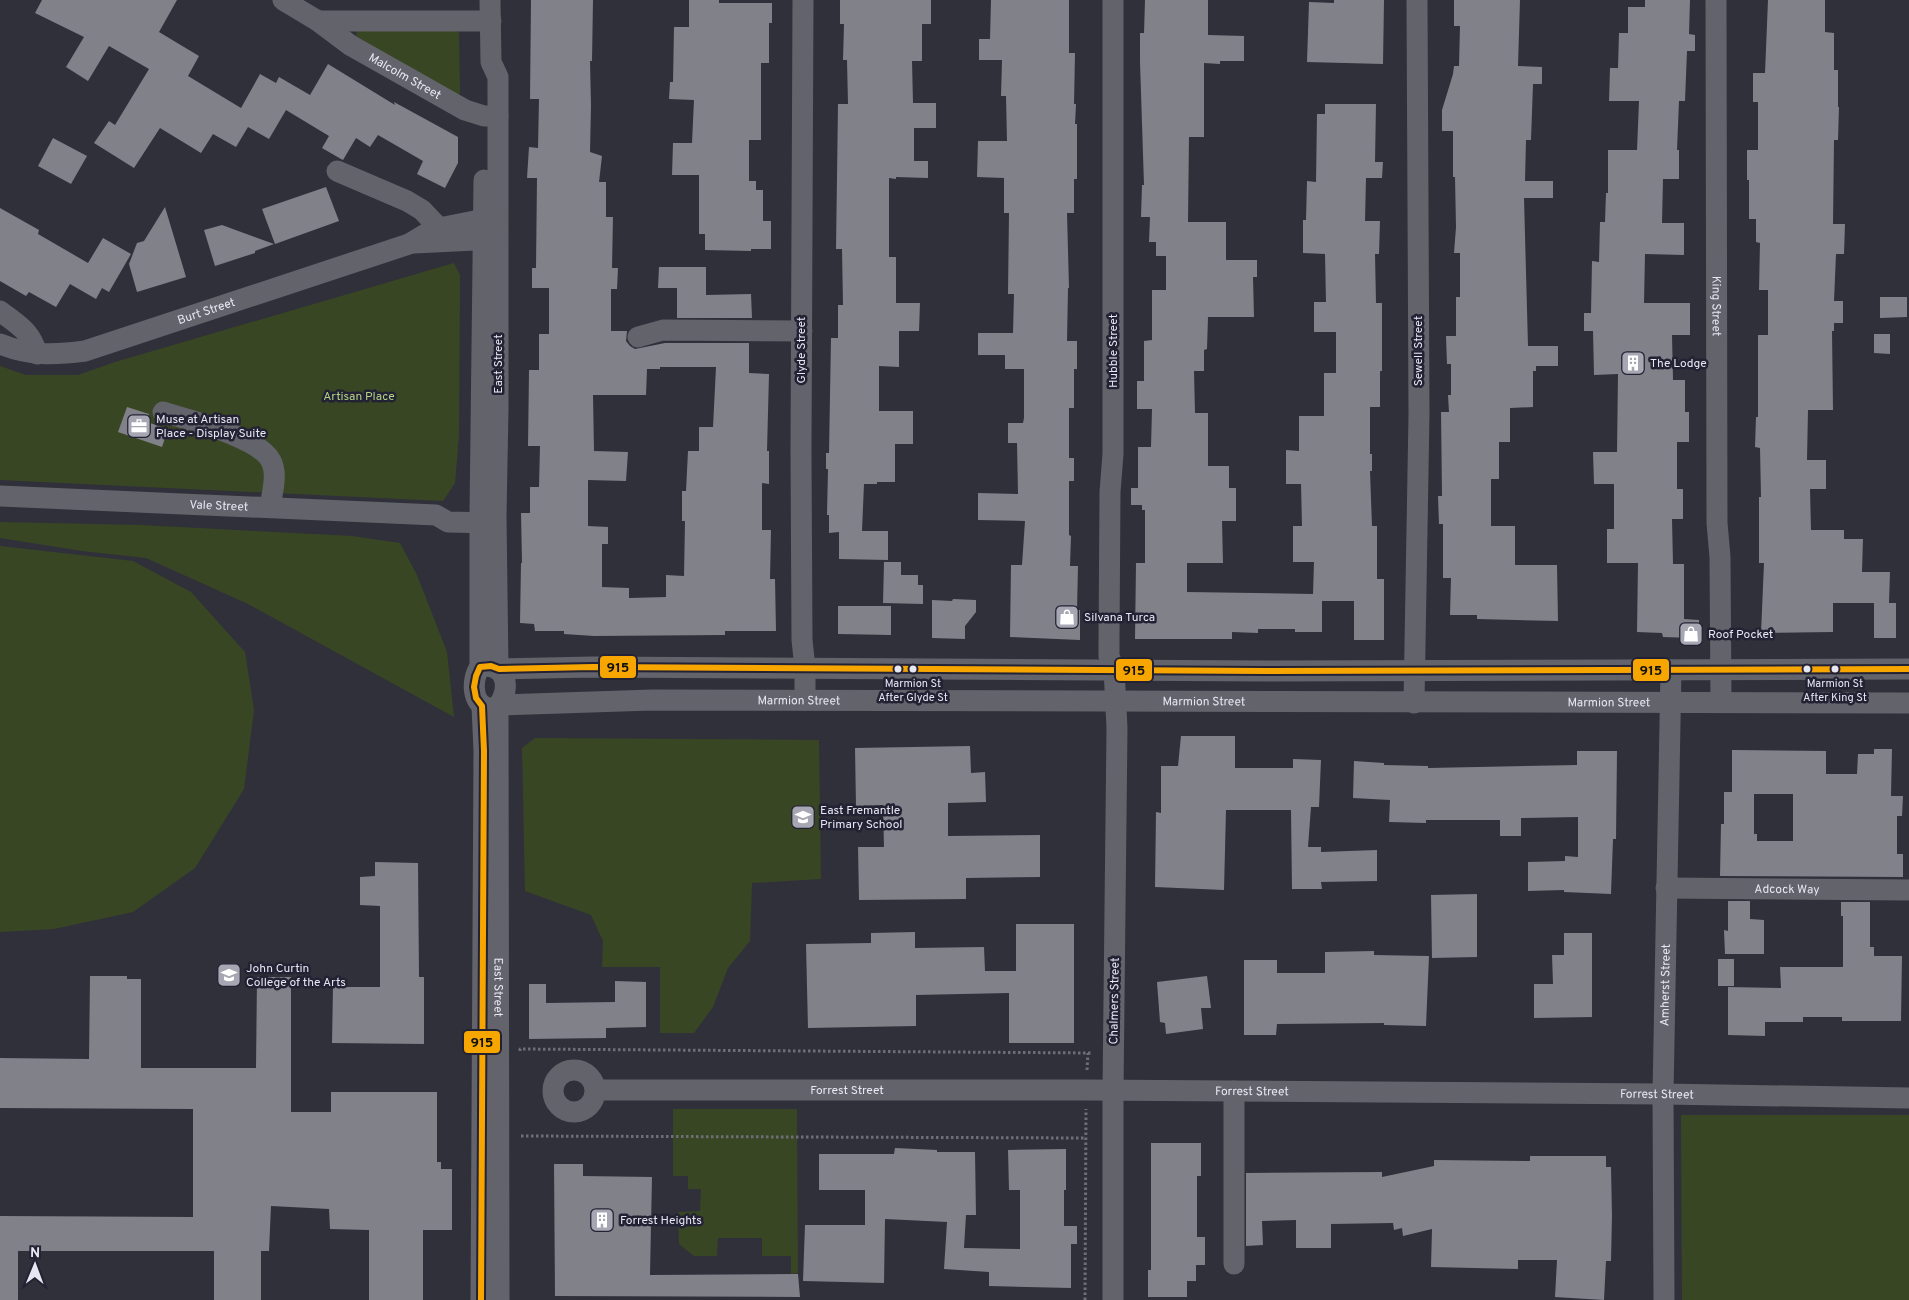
<svg xmlns="http://www.w3.org/2000/svg" width="1909" height="1300" font-family="Overpass,sans-serif">
  <style>
    .green { fill: #394623 }
    .building { fill: #81818a; fill-rule: evenodd }
    .lines { fill: none; stroke-linecap: round; stroke-linejoin: round }
    .path { stroke: #6e6e76; stroke-width: 3; stroke-dasharray: 2.5 2.5; stroke-linecap: butt }
    .minor { stroke: #63636b; stroke-width: 21 }
    .bus-1-casing { stroke: #222234; stroke-width: 10 }
    .bus-1 { stroke: #f7a600; stroke-width: 6 }
    .bus-dot { fill: #e6e7f3; stroke: #222234; stroke-width: 2 }
    .labels { text-anchor: middle; stroke-width: 5; stroke-linejoin: round; paint-order: stroke }
    .bus-label { font-size: 11px; fill: #e6e7f3; stroke: #222234 }
    .street-label { font-size: 12px; fill: #e6e7f3; stroke: #222234 }
    .poi-label { font-size: 12px; fill: #e6e7f3; stroke: #222234; text-anchor: start }
    .park-label { font-size: 12px; fill: #b3d282; stroke: #222234 }
    .line-badge { stroke: #222234; stroke-width: 2 }
    .pale-badge-label { font-size: 14px; text-anchor: middle; font-weight: bold; fill: #111 }
  </style>
  <rect width="100%" height="100%" fill="#30303a"/>
  <!-- green -->
  <g class="green">
    <polygon points="455,29 459,33 460,93 457,96 356,36 357,31"/>
    <polygon points="454,263 460,275 459,435 455,483 443,501 0,480 0,366 26,375 78,375 115,362"/>
    <polygon points="0,522 141,525 352,536 400,543 417,575 447,652 454,717 248,604 146,558 82,551 0,538"/>
    <polygon points="0,546 133,561 191,592 245,652 254,710 244,789 195,868 133,912 54,929 0,932"/>
    <polygon points="535,738 819,740 821,879 752,883 750,941 728,968 713,1007 694,1033 660,1033 660,967 602,967 603,941 591,915 525,891 522,748"/>
    <polygon points="673,1109 797,1109 798,1273 791,1274 791,1256 762,1256 762,1238 718,1238 717,1256 694,1256 679,1244 678,1212 700,1211 701,1189 688,1189 688,1176 673,1176"/>
    <polygon points="1681,1115 1909,1115 1909,1300 1682,1300"/>
  </g>
  <!-- building -->
  <g class="building">
    <polygon points="42,0 177,0 159,32 199,56 188,76 241,108 260,74 276,83 279,77 310,95 328,64 395,105 394,102 458,137 458,163 445,188 417,174 423,161 378,135 370,147 356,138 343,160 341,159 322,148 329,136 286,110 269,139 248,127 236,147 213,134 201,153 160,128 134,168 94,143 109,121 115,125 149,69 109,46 88,81 66,67 84,37 35,13"/>
    <path d="M531,0H593L592,61H590L591,106L590,152L602,156L599,182H606V217H613L612,268H618L617,289H611V331H627L626,341L630,346L635,349L665,343H749V373L769,374L767,451H769V484L762,483V530H771L770,579H775L776,631H725V635L594,636L564,634V631H535L534,624L520,623L521,563H522L521,513H530V487H539L540,446H528L529,370H539V334H549V288H532V268H536L537,178H527L529,147L538,148L539,99H530ZM660,367H716L713,427H699V451H688L686,491H682V521H685L684,576L666,575V597L629,598V588L602,587V544H608V527L588,526V480L626,481L628,452L594,451L593,395H646L647,369H660Z"/>
    <polygon points="689,0 719,0 719,3 772,3 772,23 769,23 769,63 761,63 761,140 749,140 749,181 756,181 756,190 763,190 763,221 771,221 771,249 751,249 751,251 705,250 705,234 699,234 699,175 672,175 673,143 692,143 694,100 669,99 670,82 673,82 674,27 689,27"/>
    <polygon points="840,0 931,0 931,24 922,24 922,61 912,61 913,103 936,103 936,128 914,128 914,161 928,161 928,178 896,177 896,179 889,178 889,257 896,257 896,303 920,303 919,331 899,331 899,367 879,366 879,411 913,411 913,444 895,444 895,482 877,482 877,484 864,484 862,531 888,531 888,560 839,559 839,532 829,533 829,515 827,515 828,469 826,469 826,453 829,453 831,338 838,338 838,305 843,305 842,249 836,249 838,104 848,104 847,60 843,60 844,24 840,24"/>
    <polygon points="991,0 1069,0 1069,53 1075,53 1074,104 1076,104 1075,124 1077,124 1077,179 1074,179 1074,213 1067,213 1069,288 1068,288 1067,341 1077,341 1077,369 1074,369 1074,408 1069,408 1069,458 1074,458 1074,481 1069,481 1069,535 1071,536 1070,566 1078,566 1077,610 1080,610 1080,640 1010,637 1011,565 1022,565 1025,521 978,520 978,493 1018,494 1017,443 1008,443 1008,423 1023,423 1024,418 1024,369 1005,369 1005,355 978,355 978,333 1013,333 1014,294 1008,294 1009,213 1004,213 1004,178 977,177 978,141 1007,141 1006,96 1001,96 1002,60 979,60 979,39 990,39"/>
    <polygon points="1145,0 1208,0 1208,35 1244,36 1244,61 1220,61 1220,64 1204,63 1204,137 1189,137 1188,222 1226,222 1226,260 1257,260 1257,277 1253,277 1254,317 1208,317 1207,349 1204,350 1204,371 1194,371 1195,413 1208,413 1208,466 1229,466 1229,488 1236,488 1236,521 1222,521 1223,563 1187,563 1187,592 1313,594 1314,562 1293,562 1293,526 1302,526 1301,484 1286,484 1286,450 1299,451 1299,416 1324,416 1324,373 1336,373 1336,332 1314,332 1314,302 1326,302 1325,254 1303,253 1303,220 1306,220 1307,181 1316,182 1317,114 1325,114 1325,104 1376,104 1375,162 1383,162 1382,178 1366,178 1365,221 1380,221 1379,254 1375,254 1376,303 1382,303 1382,371 1380,371 1380,407 1370,407 1370,454 1372,454 1372,471 1370,471 1372,526 1377,526 1377,579 1384,579 1384,640 1354,640 1354,601 1322,601 1322,632 1295,632 1295,629 1258,629 1258,633 1232,632 1232,639 1135,639 1136,563 1145,563 1145,510 1142,510 1142,505 1131,505 1131,488 1138,488 1138,447 1151,447 1152,409 1137,409 1137,381 1144,381 1144,341 1152,340 1152,290 1166,290 1166,256 1156,256 1156,242 1149,242 1150,217 1141,217 1142,185 1144,185 1140,62 1140,33 1144,33"/>
    <polygon points="1334,0 1384,0 1383,64 1307,62 1309,2 1334,3"/>
    <polygon points="1454,0 1520,0 1518,66 1542,67 1542,84 1533,84 1531,140 1526,140 1525,181 1553,181 1553,198 1524,198 1528,346 1558,346 1558,366 1536,366 1536,371 1533,371 1533,407 1510,408 1510,442 1499,442 1499,479 1491,479 1491,526 1515,526 1515,565 1557,565 1558,621 1477,619 1477,615 1450,615 1451,578 1443,578 1443,524 1439,524 1438,496 1442,496 1441,412 1449,412 1448,395 1451,395 1451,364 1447,364 1446,336 1456,336 1456,297 1460,297 1460,253 1454,253 1456,227 1455,177 1453,177 1453,131 1442,131 1442,110 1453,74 1454,66 1459,66 1460,26 1454,26"/>
    <polygon points="1645,0 1690,0 1689,34 1695,35 1695,51 1687,51 1685,101 1679,101 1677,150 1679,150 1679,179 1663,179 1662,223 1684,223 1684,255 1645,254 1644,303 1690,303 1690,335 1672,335 1673,380 1685,380 1685,412 1689,412 1689,442 1677,442 1677,489 1683,489 1683,519 1672,519 1673,564 1684,564 1684,619 1699,620 1699,634 1693,638 1663,637 1662,633 1637,632 1638,563 1607,563 1607,529 1614,529 1614,484 1594,484 1593,452 1617,452 1618,374 1594,375 1593,331 1584,331 1584,313 1591,313 1592,261 1599,262 1600,222 1605,222 1606,193 1608,193 1608,150 1637,150 1639,101 1609,101 1610,68 1618,68 1619,33 1628,33 1628,7 1645,7"/>
    <polygon points="1768,0 1825,0 1825,32 1834,33 1834,70 1838,70 1838,107 1839,107 1838,140 1834,140 1833,224 1845,224 1844,254 1836,254 1834,301 1843,301 1843,323 1834,323 1834,331 1832,331 1833,410 1808,410 1807,460 1826,460 1826,489 1810,489 1811,530 1844,530 1844,539 1863,539 1862,572 1890,572 1889,603 1833,603 1833,632 1761,633 1764,563 1759,563 1759,497 1761,497 1760,448 1755,447 1756,417 1758,417 1758,335 1768,335 1768,290 1759,290 1760,243 1756,242 1756,219 1749,219 1749,180 1747,180 1747,150 1758,150 1758,102 1753,102 1753,73 1765,73"/>
    <polygon points="53,138 87,156 71,184 38,166"/>
    <polygon points="326,187 339,221 275,244 262,209"/>
    <polygon points="165,207 186,277 137,292 129,264 137,243 144,241"/>
    <polygon points="0,208 39,230 38,234 88,263 103,238 131,254 109,292 102,288 96,299 70,284 56,307 29,292 26,296 0,281"/>
    <polygon points="222,225 274,244 255,251 255,253 215,266 204,230"/>
    <polygon points="659,267 706,267 706,295 751,294 752,318 677,318 677,288 658,288"/>
    <polygon points="1880,297 1907,297 1907,317 1880,318"/>
    <polygon points="1874,334 1890,334 1890,354 1874,353"/>
    <polygon points="127,407 149,414 147,422 168,429 162,447 118,432"/>
    <polygon points="884,562 901,562 901,575 918,575 918,585 923,585 923,604 883,603"/>
    <polygon points="953,599 976,600 976,612 965,626 965,639 932,638 932,600 952,601"/>
    <rect x="1874" y="603" width="22" height="35"/>
    <polygon points="838,606 891,606 891,635 838,634"/>
    <polygon points="1181,736 1235,736 1235,768 1293,768 1293,759 1321,760 1319,807 1311,807 1308,847 1321,847 1321,852 1377,850 1377,881 1321,882 1322,889 1292,889 1291,810 1226,810 1224,890 1155,887 1156,812 1161,813 1161,766 1178,766"/>
    <polygon points="970,746 971,773 985,772 986,802 948,803 948,836 1040,835 1040,877 966,878 966,899 859,900 858,847 884,847 883,805 856,806 855,748"/>
    <path d="M1874,749H1892L1891,796H1903L1902,816H1897V854H1903V877L1720,876L1721,824H1724V792H1732V750L1826,751V774H1857L1858,754H1874ZM1754,794H1793V841H1757V834H1754Z"/>
    <polygon points="1577,751 1617,751 1616,839 1613,839 1611,894 1564,892 1564,890 1528,891 1528,862 1565,861 1565,856 1578,857 1578,817 1521,818 1521,836 1500,836 1500,820 1426,820 1426,823 1389,822 1390,800 1353,798 1354,761 1384,763 1384,765 1428,766 1428,768 1577,765"/>
    <polygon points="375,862 418,863 419,977 424,977 424,1044 332,1043 333,987 380,987 380,906 360,905 360,877 375,876"/>
    <polygon points="1477,894 1477,957 1432,958 1431,895"/>
    <polygon points="1728,901 1750,901 1750,919 1764,920 1764,954 1725,954 1724,930 1728,931"/>
    <polygon points="1841,902 1870,902 1870,947 1874,947 1874,956 1902,956 1901,1021 1842,1021 1842,1017 1803,1017 1803,1022 1765,1022 1765,1036 1728,1035 1728,987 1781,988 1780,967 1843,967 1843,916 1841,916"/>
    <polygon points="1016,924 1074,924 1074,1043 1009,1043 1009,993 916,995 916,1026 808,1028 806,944 871,943 871,933 915,932 915,948 984,947 985,971 1016,971"/>
    <polygon points="1564,933 1592,933 1592,1017 1534,1018 1534,984 1553,984 1552,955 1564,955"/>
    <polygon points="1374,951 1374,955 1429,956 1426,1026 1384,1025 1384,1023 1277,1024 1276,1035 1244,1035 1244,960 1277,960 1277,973 1325,973 1325,952"/>
    <rect x="1718" y="959" width="16" height="27"/>
    <polygon points="90,976 127,976 127,979 141,979 141,1068 256,1068 257,977 291,977 291,1112 331,1112 331,1092 437,1092 437,1162 441,1162 441,1169 452,1169 452,1230 423,1230 423,1300 369,1300 369,1230 330,1229 329,1209 271,1206 269,1251 261,1251 261,1300 214,1300 214,1251 18,1251 18,1300 0,1300 0,1216 193,1217 193,1109 0,1108 0,1058 89,1059"/>
    <polygon points="1207,976 1211,1008 1201,1008 1203,1029 1166,1034 1165,1023 1160,1022 1157,982"/>
    <polygon points="615,981 646,982 646,1027 606,1028 606,1038 529,1039 529,984 546,984 546,1003 615,1002"/>
    <polygon points="1151,1143 1201,1143 1201,1176 1197,1176 1197,1237 1205,1237 1205,1265 1196,1265 1196,1281 1187,1281 1187,1297 1148,1297 1148,1270 1151,1270"/>
    <polygon points="895,1148 937,1150 937,1152 975,1152 976,1215 966,1215 964,1248 1020,1249 1020,1190 1009,1190 1008,1150 1066,1149 1066,1190 1064,1190 1064,1226 1077,1226 1077,1244 1071,1244 1071,1288 989,1286 989,1272 944,1269 947,1222 885,1219 884,1283 803,1281 805,1225 865,1225 865,1190 819,1190 819,1154 894,1154"/>
    <polygon points="1530,1156 1606,1156 1606,1167 1611,1167 1612,1216 1611,1261 1606,1261 1604,1300 1555,1297 1557,1260 1518,1260 1518,1269 1431,1267 1432,1229 1403,1236 1402,1228 1394,1230 1393,1223 1331,1224 1331,1248 1296,1248 1296,1220 1262,1221 1263,1245 1246,1246 1246,1173 1382,1172 1382,1177 1434,1166 1434,1160 1530,1161"/>
    <polygon points="554,1164 583,1164 583,1176 652,1177 650,1275 798,1274 800,1297 555,1296"/>
  </g>
  <g class="lines">
    <!-- path -->
    <g class="path">
      <polyline points="520,1051 520,1049 1092,1053"/>
      <polyline points="1087,1070 1088,1053"/>
      <polyline points="521,1136 1085,1138"/>
      <polyline points="1085,1300 1086,1109"/>
    </g>
    <!-- minor -->
    <g class="minor">
      <path id="s1" d="M283,0L318,21L350,45L465,110L484,116H498"/>
      <polyline points="490,0 491,62 498,77 498,408 496,516 498,668"/>
      <polyline points="803,0 801,450 802,640 805,668 805,700"/>
      <polyline points="1113,0 1113,454 1110,492 1109,641 1109,656 1114,669 1117,728 1113,1091 1113,1300"/>
      <path id="s2" d="M1716,0L1717,523L1720,557L1721,702"/>
      <polyline points="318,21 491,21"/>
      <polyline points="337,171 407,201 422,210 439,228"/>
      <polyline points="414,243 496,239"/>
      <path d="M0,311C18,325 31,331 37,354"/>
      <polyline points="638,337 663,330 802,331"/>
      <path id="s3" d="M0,344C29,356 55,355 85,351L409,244L434,229L495,217"/>
      <path d="M163,412C189,420 259,437 271,461C278,474 272,493 270,507"/>
      <path id="s4" d="M0,496L436,515L448,522L492,523"/>
      <path id="s5" d="M480,667C506,662 512,688 498,706L499,1300"/>
      <polyline points="480,667 480,515 484,180"/>
      <path d="M480,667C470,680 472,711 494,708"/>
      <polyline points="499,669 593,667 1266,671 1909,669"/>
      <polyline points="1414,703 1419,414 1417,0"/>
      <path id="s6" d="M499,705L652,700L1909,703"/>
      <path id="s7" d="M1666,888L1909,890"/>
      <circle cx="574" cy="1091" r="21"/>
      <path id="s8" d="M596,1090H1086L1663,1094L1909,1098"/>
      <polyline points="1234,1264 1234,1091"/>
      <polyline points="481,1300 484,751 482,706"/>
      <path id="s9" d="M1664,1300L1663,1094L1671,670"/>
    </g>
    <!-- bus-1 casing -->
    <g class="bus-1-casing">
      <polyline id="bus-1" points="481,1300 484,751 482,706 476,698 474,687 476,676 480,667 491,666 499,669 593,667 1266,671 1909,669"/>
    </g>
    <!-- bus-1 -->
    <use href="#bus-1" class="bus-1"/>
  </g>
  <!-- icons -->
  <defs>
    <g id="building-square" transform="scale(1.25)"><rect x="-9" y="-9" width="18" height="18" rx="4" fill="#a6a7b2" stroke="#222234"/><path d="M-4-6H4V6H1V3H-1V6H-4ZM-2.5-4.3h1.7v1.8h-1.7ZM.8-4.3h1.7v1.8H.8ZM-2.5-1h1.7V.8h-1.7ZM.8-1h1.7V.8H.8Z" fill="#fff"/></g>
    <g id="office-square" transform="scale(1.25)"><rect x="-9" y="-9" width="18" height="18" rx="4" fill="#a6a7b2" stroke="#222234"/><path d="M-6-3h4V-5.5h4V-3h4V5H-6ZM-1-4.5V-3h2v-1.5ZM-6 0V1H6V0Z" fill="#fff"/></g>
    <g id="shop-square" transform="scale(1.25)"><rect x="-9" y="-9" width="18" height="18" rx="4" fill="#a6a7b2" stroke="#222234"/><path d="M-5-2.5h2.3a2.7 3.5 0 0 1 5.4 0H5L5.5 6h-11ZM-1.5-2.5h3a1.5 2.3 0 0 0-3 0Z" fill="#fff"/></g>
    <g id="school-square" transform="scale(1.25)"><rect x="-9" y="-9" width="18" height="18" rx="4" fill="#a6a7b2" stroke="#222234"/><path d="M0-5L7-2L0 1L-7-2ZM-4 1L0 2.5L4 1V4Q0 6-4 4Z" fill="#fff"/></g>
  </defs>
  <g fill-rule="evenodd">
    <use href="#building-square" x="1633" y="363"/>
    <use href="#office-square" x="139" y="426"/>
    <use href="#shop-square" x="1067" y="617"/>
    <use href="#shop-square" x="1691" y="634"/>
    <use href="#school-square" x="803" y="817"/>
    <use href="#school-square" x="229" y="975"/>
    <use href="#building-square" x="602" y="1220"/>
  </g>
  <!-- markers -->
  <g class="bus-dot">
    <circle cx="898" cy="669" r="4.5"/>
    <circle cx="913" cy="669" r="4.5"/>
    <circle cx="1807" cy="669" r="4.5"/>
    <circle cx="1835" cy="669" r="4.5"/>
  </g>
  <g class="labels">
    <!-- bus labels -->
    <g class="bus-label">
      <text x="913" y="687">Marmion St<tspan x="913" dy="14">After Glyde St</tspan></text>
      <text x="1835" y="687">Marmion St<tspan x="1835" dy="14">After King St</tspan></text>
    </g>
    <!-- street labels -->
    <g class="street-label">
      <text dy="4" stroke="none"><textPath href="#s1" startOffset="144">Malcolm Street</textPath></text>
      <text dy="4" stroke="none"><textPath href="#s2" startOffset="306">King Street</textPath></text>
      <text dy="4" stroke="none"><textPath href="#s3" startOffset="214">Burt Street</textPath></text>
      <text transform="translate(801 350) rotate(-90)" y="4">Glyde Street</text>
      <text transform="translate(1113 351) rotate(-90)" y="4">Hubble Street</text>
      <text transform="translate(1418 351) rotate(-90)" y="4">Sewell Street</text>
      <text transform="translate(498 364) rotate(-90)" y="4">East Street</text>
      <text dy="4" stroke="none"><textPath href="#s4" startOffset="219">Vale Street</textPath></text>
      <text dy="4" stroke="none"><textPath href="#s6" startOffset="300">Marmion Street</textPath></text>
      <text dy="4" stroke="none"><textPath href="#s6" startOffset="705">Marmion Street</textPath></text>
      <text dy="4" stroke="none"><textPath href="#s6" startOffset="1110">Marmion Street</textPath></text>
      <text dy="4" stroke="none"><textPath href="#s7" startOffset="121">Adcock Way</textPath></text>
      <text dy="4" stroke="none"><textPath href="#s9" startOffset="315">Amherst Street</textPath></text>
      <text dy="4" stroke="none"><textPath href="#s5" startOffset="340">East Street</textPath></text>
      <text transform="translate(1114 1001) rotate(-89)" y="4">Chalmers Street</text>
      <text dy="4" stroke="none"><textPath href="#s8" startOffset="251">Forrest Street</textPath></text>
      <text dy="4" stroke="none"><textPath href="#s8" startOffset="656">Forrest Street</textPath></text>
      <text dy="4" stroke="none"><textPath href="#s8" startOffset="1061">Forrest Street</textPath></text>
    </g>
    <!-- poi labels -->
    <g class="poi-label">
      <text x="1650" y="367">The Lodge</text>
      <text x="156" y="423">Muse at Artisan<tspan x="156" dy="14">Place - Display Suite</tspan></text>
      <text x="1084" y="621">Silvana Turca</text>
      <text x="1708" y="638">Roof Pocket</text>
      <text x="820" y="814">East Fremantle<tspan x="820" dy="14">Primary School</tspan></text>
      <text x="246" y="972">John Curtin<tspan x="246" dy="14">College of the Arts</tspan></text>
      <text x="620" y="1224">Forrest Heights</text>
    </g>
    <!-- park labels -->
    <g class="park-label">
      <text x="359" y="400">Artisan Place</text>
    </g>
  </g>
  <g class="line-badge">
    <rect x="599" y="655" width="38" height="24" rx="5" fill="#f7a600"/>
    <rect x="1632" y="658" width="38" height="24" rx="5" fill="#f7a600"/>
    <rect x="1115" y="658" width="38" height="24" rx="5" fill="#f7a600"/>
    <rect x="463" y="1030" width="38" height="24" rx="5" fill="#f7a600"/>
  </g>
  <g class="pale-badge-label">
    <text x="618" y="672">915</text>
    <text x="1651" y="675">915</text>
    <text x="1134" y="675">915</text>
    <text x="482" y="1047">915</text>
  </g>
  <!-- north arrow -->
  <g transform="translate(35 1265) rotate(1)" stroke="#222234" stroke-width="4" paint-order="stroke">
  <path d="M0-4L9 19L0 12L-9 19Z" fill="#e6e7f3"/>
  <text y="-8" font-size="14" font-weight="bold" text-anchor="middle" fill="#e6e7f3">N</text>
  </g>
</svg>
